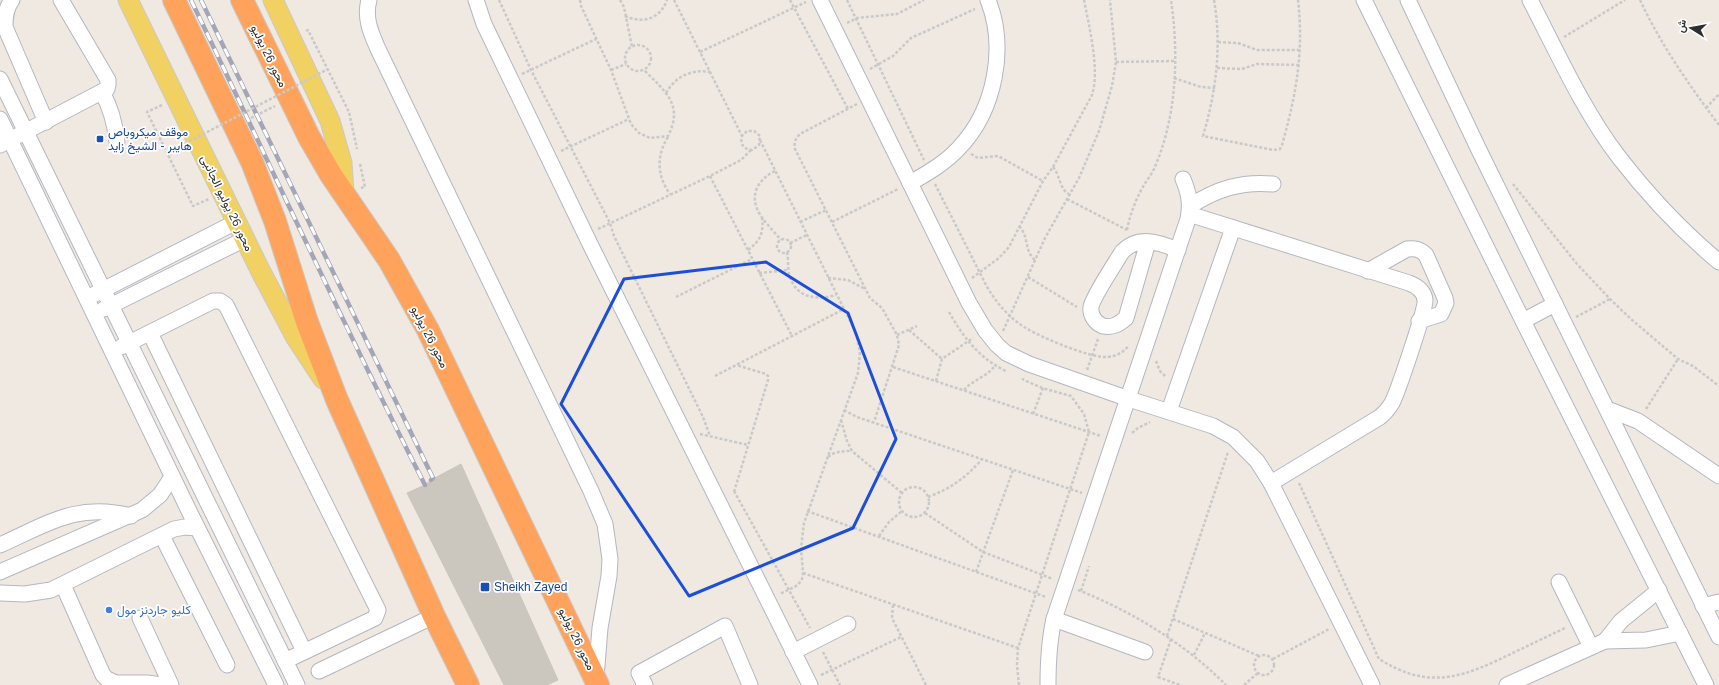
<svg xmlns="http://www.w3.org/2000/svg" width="1719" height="685" font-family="Arial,Vazirmatn,sans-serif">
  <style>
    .building { fill: #cbc7bf; stroke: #cbc5ba }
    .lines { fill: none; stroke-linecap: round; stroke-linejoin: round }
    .minor-casing { stroke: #b4b7c1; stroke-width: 17 }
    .major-casing { stroke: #c9c9c9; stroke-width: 21 }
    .highway-casing { stroke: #c9c9c9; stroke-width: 24 }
    .path { stroke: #c9c9c9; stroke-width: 2.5; stroke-dasharray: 3 2; stroke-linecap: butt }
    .minor { stroke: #fff; stroke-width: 15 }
    .major { stroke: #f2d163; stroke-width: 19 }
    .highway { stroke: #ffa35c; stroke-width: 22 }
    .rail-casing { stroke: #a3a6b8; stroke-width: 4.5 }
    .rail { stroke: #fff; stroke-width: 3; stroke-dasharray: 9; stroke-linecap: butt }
    .path-bridge { stroke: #c9c9c9; stroke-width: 2.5; stroke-dasharray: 3 2; stroke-linecap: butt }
    .marked { fill: none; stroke: #1d4ed8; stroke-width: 3; stroke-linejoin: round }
    .transit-dot { fill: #1a4fb4; stroke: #fff; stroke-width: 1.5 }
    .shop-dot { fill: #3f7fe0; stroke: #fff; stroke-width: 1.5 }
    .labels { text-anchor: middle; stroke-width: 3.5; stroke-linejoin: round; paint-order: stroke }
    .street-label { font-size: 12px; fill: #2e2e2e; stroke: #fff }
    .transit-label { font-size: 12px; fill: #164399; stroke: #fff; text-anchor: start }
    .shop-label { font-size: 12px; fill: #366cbe; stroke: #fff; text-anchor: start }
  </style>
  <rect width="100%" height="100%" fill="#efe9e1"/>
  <!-- building -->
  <polygon class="building" points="461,464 558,680 547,685 504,685 407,493 425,485 431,480"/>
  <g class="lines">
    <!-- minor casing -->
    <g class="minor-casing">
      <g id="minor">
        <path d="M12,0C6,8 5,16 5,27L46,122"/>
        <path d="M369,0C364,18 371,33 378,49L591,491L605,524L610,559L609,576L600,628L596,678"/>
        <polyline points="476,0 484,24 591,246 810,685"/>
        <polyline points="820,0 969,303 985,330 997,345 1006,353 1029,364 1129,399 1213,426 1233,437 1257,461 1271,483 1372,685"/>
        <polyline points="1364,0 1523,321 1706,685"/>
        <polyline points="1408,0 1478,148 1719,637"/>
        <path d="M1530,0C1557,52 1583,110 1618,156C1648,195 1682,231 1719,262"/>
        <polyline points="0,79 297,685"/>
        <path d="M102,92C111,108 115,123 117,142"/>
        <polyline points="0,119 190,513 276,685"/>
        <polyline points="0,145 107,89 108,85 108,80 61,0"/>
        <path d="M910,183C928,173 945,163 959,148C995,110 1007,48 988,0"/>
        <path d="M1190,206C1217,189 1241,181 1273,184"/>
        <path d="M1189,214L1409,283C1417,286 1424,291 1425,300C1426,309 1398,391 1392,403C1389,408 1385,413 1380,417L1271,483"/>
        <path d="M1148,242L1126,318C1119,324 1113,328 1103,326C1095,323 1090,315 1091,307C1092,298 1116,262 1122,252C1138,235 1158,242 1178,250"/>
        <path d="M1368,271L1407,249C1415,248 1420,249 1426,255L1445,298L1446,303L1441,314L1419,321"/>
        <polyline points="95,294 236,222"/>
        <polyline points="104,309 245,239"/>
        <polyline points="1523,321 1555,304"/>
        <polyline points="150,333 304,651"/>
        <polyline points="121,347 213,301 220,301 226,305 378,610 375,618 285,661"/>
        <polyline points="1607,409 1638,421 1719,476"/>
        <polyline points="1169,411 1233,228"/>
        <polyline points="162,536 227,665"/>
        <path d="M0,545C47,524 77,502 131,516"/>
        <polyline points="0,572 142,510 160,495 172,477"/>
        <polyline points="1559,582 1591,647"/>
        <polyline points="63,585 103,675 107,679 116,683 147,683 162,685"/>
        <polyline points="0,593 25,594 51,590 174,529 185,527 197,528"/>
        <polyline points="1703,606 1719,602"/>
        <polyline points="140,618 171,685"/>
        <polyline points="1054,619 1145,652"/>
        <polyline points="1605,641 1621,621 1659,590"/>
        <polyline points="793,652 848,624"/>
        <polyline points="319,671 434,616"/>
        <polyline points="645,685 639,673 725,626 750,685"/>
        <path d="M1048,685C1048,662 1049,641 1054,619L1188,219C1191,204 1189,193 1183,179"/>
        <polyline points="1507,685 1605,641 1646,640 1680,633"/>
      </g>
    </g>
    <!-- major casing -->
    <g class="major-casing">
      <g id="major">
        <polyline points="128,0 261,272 296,338 323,379"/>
        <polyline points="273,0 330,121 342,163 344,193"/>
      </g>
    </g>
    <!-- highway casing -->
    <g class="highway-casing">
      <g id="highway">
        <polyline points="174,0 252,162 275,221 307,322 337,400 434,616 468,685"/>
        <polyline points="242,0 309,137 331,175 389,260 428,330 598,685"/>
      </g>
    </g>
    <!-- path -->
    <g class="path">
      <polyline points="499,0 531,70 610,223 614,236 703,417 710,436"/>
      <path d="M580,0L581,6L611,70L631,124L639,133L650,138L668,136C684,105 665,91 644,70"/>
      <polyline points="620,0 624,7 632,47"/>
      <path d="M674,0L742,136C740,144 743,149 752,150L759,145L760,136L754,131H747L742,136"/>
      <polyline points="790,0 848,109"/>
      <polyline points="847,0 924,160"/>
      <path d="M1214,0C1222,46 1216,92 1203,136L1273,150L1280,149L1282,145C1296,95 1304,53 1298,0"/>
      <path d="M1640,0C1661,45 1689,85 1719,125"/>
      <path d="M625,16C643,24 660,19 667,0"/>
      <polyline points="847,23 857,18 897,14 924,0"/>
      <polyline points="306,31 308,30 349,112 357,149"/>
      <polyline points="1564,37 1625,0"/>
      <polyline points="1218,42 1238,43 1257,50 1300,50"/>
      <circle cx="638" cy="58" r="13"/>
      <polyline points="700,52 806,2"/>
      <polyline points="1116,62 1175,61"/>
      <polyline points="1217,68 1242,69 1257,64 1300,65"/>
      <polyline points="870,69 893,56 911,38 975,9"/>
      <polyline points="611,70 626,64"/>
      <polyline points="522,74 596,39"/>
      <polyline points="1174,78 1201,87 1215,88"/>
      <path d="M666,93C676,76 691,69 710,72"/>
      <path d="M857,104L800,134C795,139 794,142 795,149L870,298L882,308L897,335L899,345L874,422"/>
      <polyline points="162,105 147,112 193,206 209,199"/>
      <polyline points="1706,108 1719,94"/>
      <polyline points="251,118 275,106"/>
      <path d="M668,137C656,156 657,176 670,194"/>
      <polyline points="760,140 856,333 860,353 858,373 804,523 801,548 803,573 802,579 798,585 780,594"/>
      <polyline points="561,151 629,119"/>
      <polyline points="971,154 978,158 998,156 1043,181"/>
      <polyline points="360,164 365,187 361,188"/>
      <path d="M1053,167C1060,175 1060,190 1069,194"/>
      <path d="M775,171C767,175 761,180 757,188C748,209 769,225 781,240"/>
      <polyline points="710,176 792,336"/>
      <path d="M935,184L986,285C994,299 1004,312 1017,322C1031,334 1091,359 1108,357C1117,356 1124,352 1129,345"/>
      <polyline points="1513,184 1577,264 1610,299 1632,320 1678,359 1693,366 1719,386"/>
      <polyline points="1067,199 1127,230"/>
      <polyline points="800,222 826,210"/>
      <polyline points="832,222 898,189"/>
      <path d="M1019,226C1030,238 1023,250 1036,261"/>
      <polyline points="598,229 710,176 741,160 751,150"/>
      <path d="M1127,230C1130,214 1136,199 1144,185C1147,180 1151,175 1154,169C1177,117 1179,55 1171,0"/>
      <circle cx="784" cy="246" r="7"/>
      <polyline points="790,243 807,235"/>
      <path d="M748,250C760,241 764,233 762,218"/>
      <path d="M787,252C789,261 787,269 790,277C797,299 818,300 836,295"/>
      <polyline points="759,273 788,270"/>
      <polyline points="1028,277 1077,307"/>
      <polyline points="828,278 848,280 865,289"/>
      <path d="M972,278L999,258L1009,247L1043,181L1053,167L1092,95C1100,70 1089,26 1084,0"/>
      <polyline points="676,297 752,259"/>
      <path d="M949,312C963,337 980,359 1006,371"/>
      <polyline points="1576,317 1610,299"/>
      <polyline points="909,330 942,359"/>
      <polyline points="1003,331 1045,238 1079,178 1099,131 1112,86 1116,62 1110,0"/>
      <polyline points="897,335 917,326"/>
      <polyline points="1156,361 1160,371 1166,377"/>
      <polyline points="893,367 1101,436"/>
      <polyline points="1087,370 1098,339"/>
      <polyline points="715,376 844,309"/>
      <polyline points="936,381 942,359 973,338"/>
      <polyline points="964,390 969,385 988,373 996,365"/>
      <polyline points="1646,409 1678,359"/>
      <polyline points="844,410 857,417 1082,493"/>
      <polyline points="1033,414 1043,388"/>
      <polyline points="841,420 847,441 852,451 902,493"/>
      <polyline points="1132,433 1138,428 1150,422"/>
      <polyline points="700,434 748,445"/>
      <path d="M828,457C835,451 843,451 852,451"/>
      <path d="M1299,483L1379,659C1421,685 1451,682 1496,661C1519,650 1542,639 1565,628"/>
      <circle cx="914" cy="502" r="15"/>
      <polyline points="734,491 810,628"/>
      <polyline points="734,492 768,380 768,376 766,374 736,365"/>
      <path d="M928,497C950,489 967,477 982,459"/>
      <polyline points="807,511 1046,597"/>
      <polyline points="925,513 983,552 1053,579"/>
      <polyline points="879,536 889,522 902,511"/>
      <polyline points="976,572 1013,470"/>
      <polyline points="803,573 1018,648"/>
      <path d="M1078,590C1133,612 1184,643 1226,685"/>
      <polyline points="1081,591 1089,566"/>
      <polyline points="893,605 892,618 926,685"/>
      <polyline points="1173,619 1259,656"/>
      <polyline points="1167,636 1228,452"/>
      <polyline points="1171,639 1158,677 1180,685"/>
      <polyline points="823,652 840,685"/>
      <circle cx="1264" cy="665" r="10"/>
      <polyline points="1194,655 1205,633"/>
      <polyline points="1273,659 1329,629"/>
      <polyline points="821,675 901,637"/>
      <polyline points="1019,685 1017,665 1018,648 1089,432 1084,414 1071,396 1042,388 1022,379"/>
      <polyline points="1244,685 1258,673"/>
    </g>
    <!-- minor -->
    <use href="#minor" class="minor"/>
    <!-- major -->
    <use href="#major" class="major"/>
    <!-- highway -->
    <use href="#highway" class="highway"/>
    <!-- rail casing -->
    <g class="rail-casing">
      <g id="rail">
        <path d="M191,0C269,162 343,325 425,485"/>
        <polyline points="201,0 433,478 431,480"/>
      </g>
    </g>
    <!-- rail -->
    <use href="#rail" class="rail"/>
    <!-- path-bridge -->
    <polyline class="path-bridge" points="167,153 328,69"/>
  </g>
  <!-- marked area -->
  <path class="marked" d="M766,262L848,313L896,439L853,528L689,596L561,404L624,279Z"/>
  <!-- markers -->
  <g class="transit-dot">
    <rect x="96" y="135" width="8" height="8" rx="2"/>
    <rect x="480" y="582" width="10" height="10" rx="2"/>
  </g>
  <circle class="shop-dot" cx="109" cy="610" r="4"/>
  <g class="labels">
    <!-- street labels -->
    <g class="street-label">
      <text transform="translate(269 56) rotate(64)" y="4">محور 26 يوليو</text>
      <text transform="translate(227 203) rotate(64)" y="4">محور 26 يوليو الجانبى</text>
      <text transform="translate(430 337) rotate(63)" y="4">محور 26 يوليو</text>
      <text transform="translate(577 639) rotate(64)" y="4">محور 26 يوليو</text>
    </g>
    <!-- transit labels -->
    <g class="transit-label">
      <text x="108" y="136">موقف ميكروباص<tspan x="108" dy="14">هايبر - الشيخ زايد</tspan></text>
      <text x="494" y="591">Sheikh Zayed</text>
    </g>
    <!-- shop labels -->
    <g class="shop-label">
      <text x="117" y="614">كليو جاردنز مول</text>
    </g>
  </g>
  <!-- north arrow -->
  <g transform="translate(1691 28) rotate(281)" stroke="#ffffff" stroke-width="3" paint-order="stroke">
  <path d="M0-3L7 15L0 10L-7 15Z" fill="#2e2e2e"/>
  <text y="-6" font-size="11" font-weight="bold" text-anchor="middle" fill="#2e2e2e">ش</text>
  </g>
</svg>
